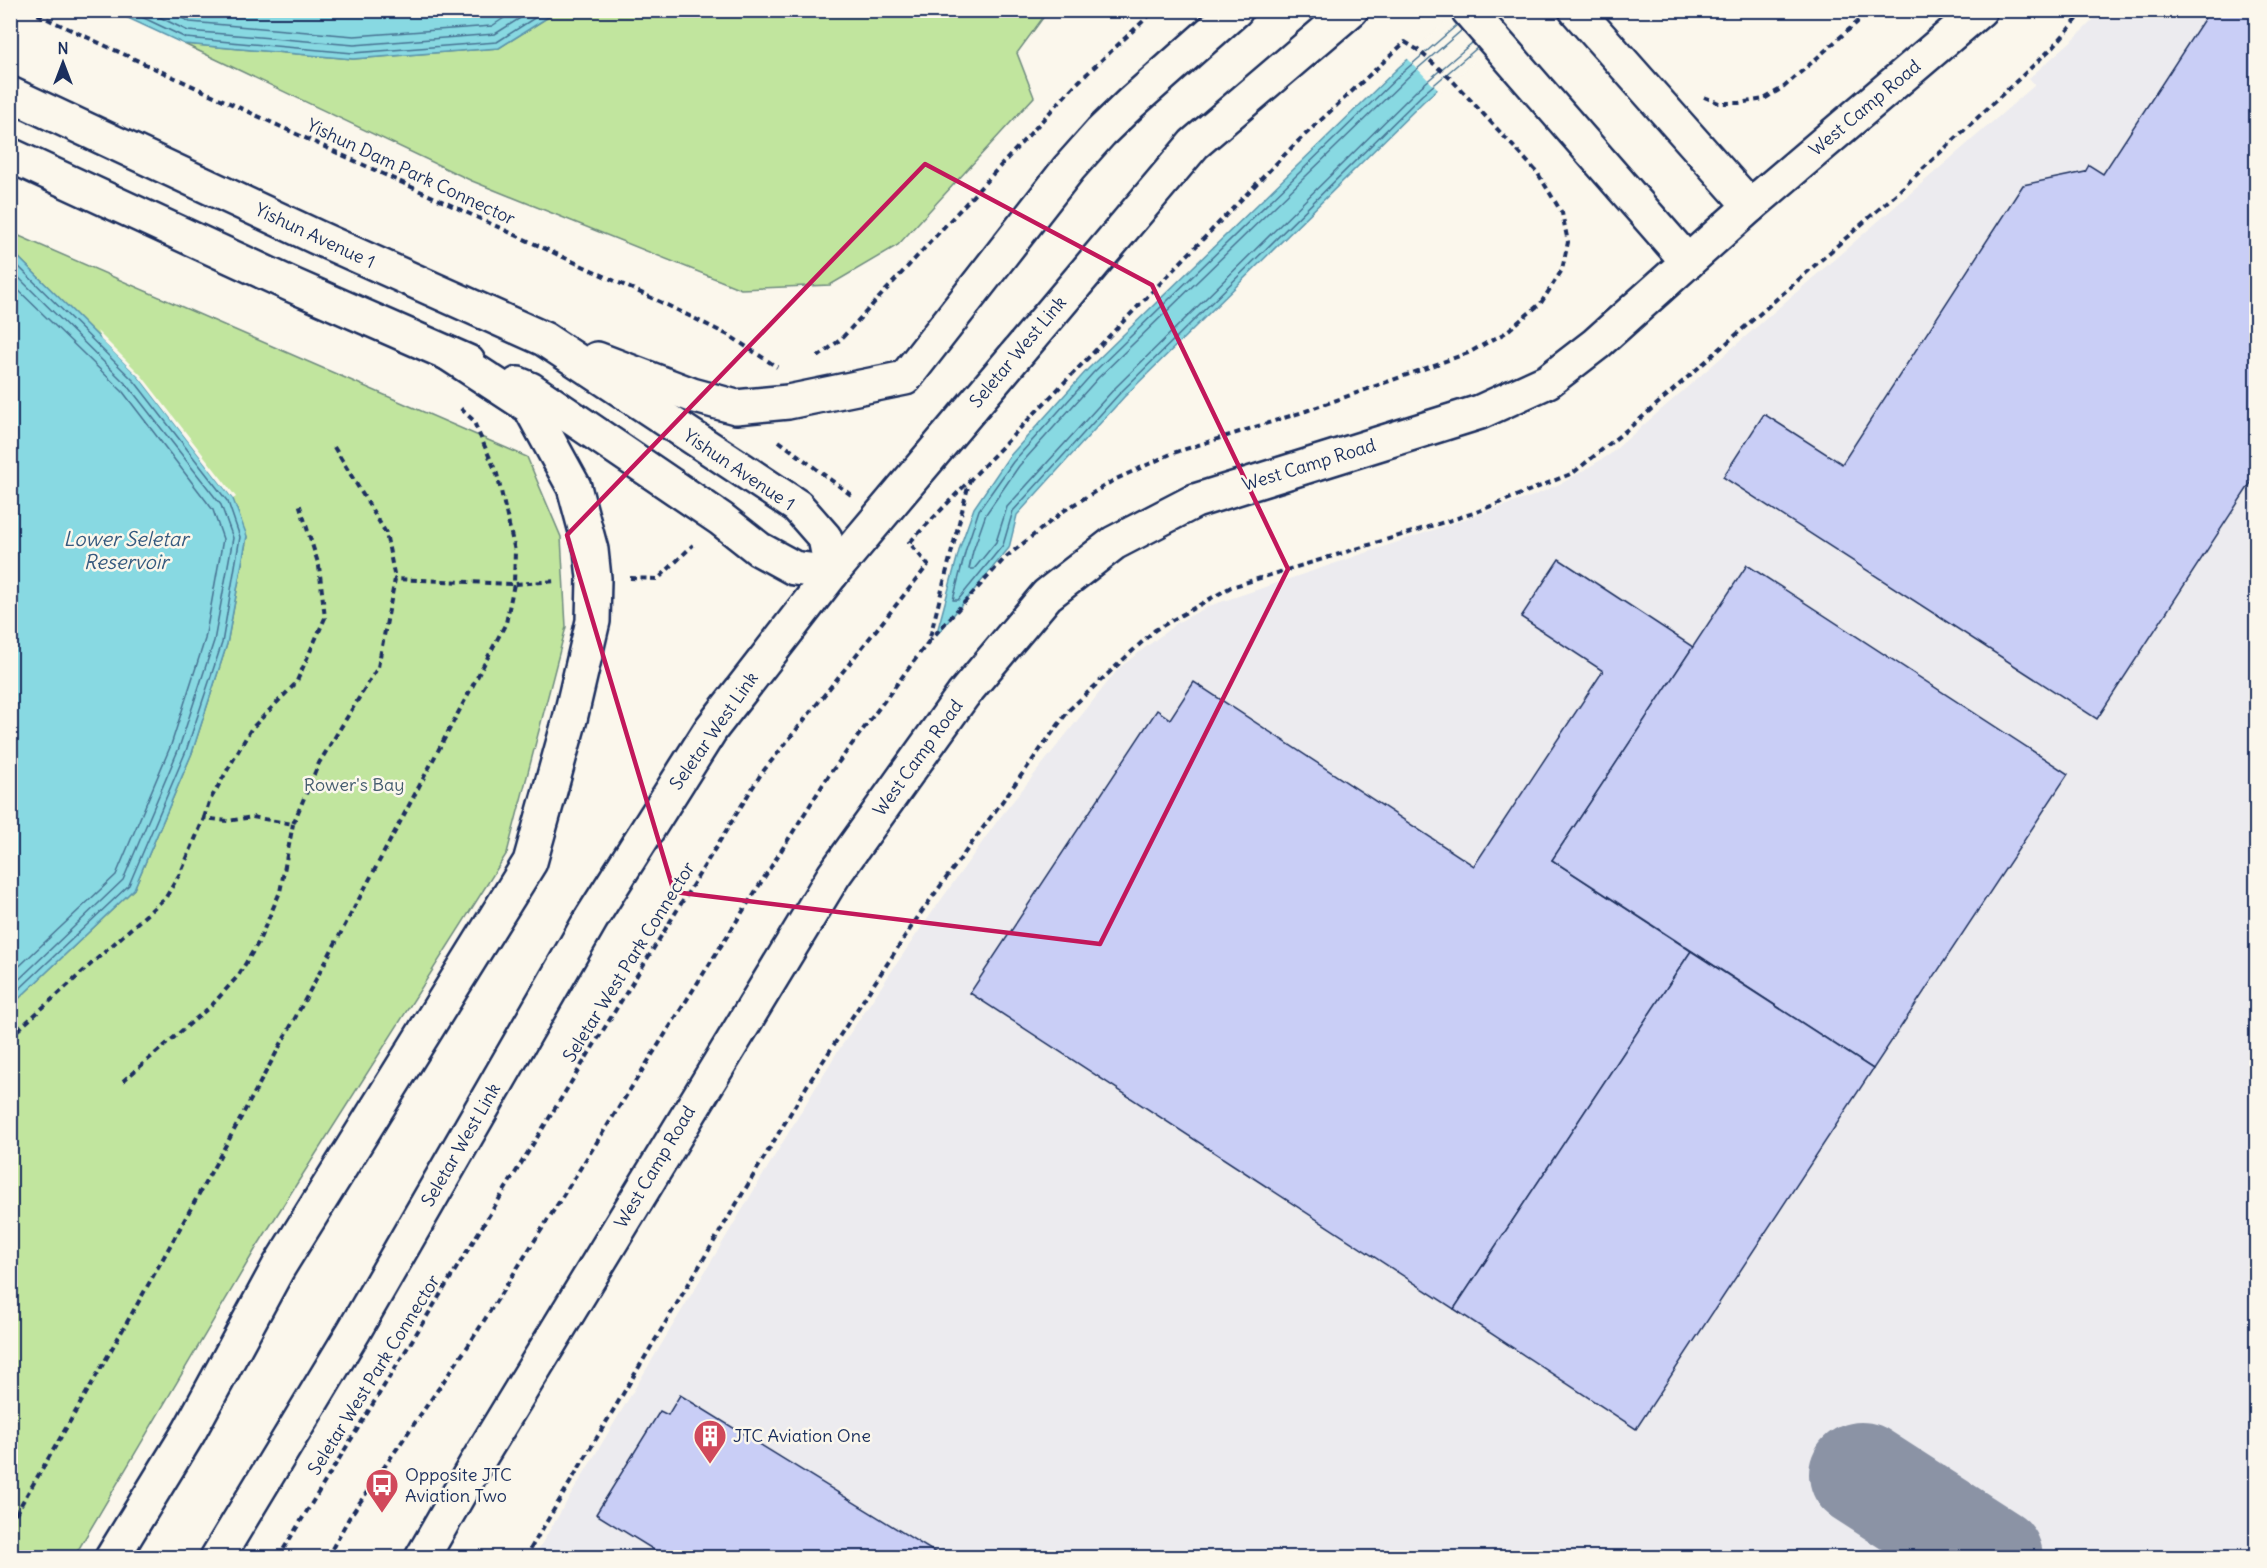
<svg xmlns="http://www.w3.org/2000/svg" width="2267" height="1568" font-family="Delius,sans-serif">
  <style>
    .built { fill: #ecebef }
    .green { fill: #c1e59e; stroke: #6e8a7e; stroke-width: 1.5 }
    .water { fill: #88d9e2; stroke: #5c95ad; stroke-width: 1.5 }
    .pier { fill: #fbf7ec }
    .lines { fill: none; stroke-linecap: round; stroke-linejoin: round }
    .shore { stroke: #477393; stroke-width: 1.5 }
    .taxiway { stroke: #8b93a5; stroke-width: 104 }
    .building { fill: #c9cef6; stroke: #1b2f5e; stroke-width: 1.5 }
    .minor-casing { stroke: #1b2f5e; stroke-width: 38 }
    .major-casing { stroke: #1b2f5e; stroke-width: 38 }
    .path { stroke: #1b2f5e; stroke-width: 4; stroke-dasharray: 6 4.5; stroke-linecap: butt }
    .minor { stroke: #fbf7ec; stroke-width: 33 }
    .major { stroke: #fbf7ec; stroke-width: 33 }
    .marked { fill: none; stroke: #c2185b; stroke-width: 4.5; stroke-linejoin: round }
    .labels { text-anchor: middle; stroke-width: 5; stroke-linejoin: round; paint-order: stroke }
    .street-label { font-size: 18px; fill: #1b2f5e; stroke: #fbf7ec }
    .park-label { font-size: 18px; fill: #445c6e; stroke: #fbf7ec }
    .poi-label { font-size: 18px; fill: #1b2f5e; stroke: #fbf7ec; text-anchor: start }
    .water-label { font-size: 20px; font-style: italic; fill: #365a7f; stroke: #fbf7ec }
  </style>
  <rect width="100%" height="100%" fill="#fbf7ec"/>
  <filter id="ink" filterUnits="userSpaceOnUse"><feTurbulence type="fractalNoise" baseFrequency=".0167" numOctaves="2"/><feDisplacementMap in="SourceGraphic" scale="12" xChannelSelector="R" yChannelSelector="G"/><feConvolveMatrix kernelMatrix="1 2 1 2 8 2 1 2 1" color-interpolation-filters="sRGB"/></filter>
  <g filter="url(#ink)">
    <!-- built -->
    <polygon class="built" points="2102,11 2256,11 2256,1557 533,1558 834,1057 916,935 998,820 1119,668 1177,623 1209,606 1533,496 1564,482 1609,455 2035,85 2029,78 2077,36"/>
    <!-- green -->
    <g class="green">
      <polygon points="558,11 1048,11 1017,53 1034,97 898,245 830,285 741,289 472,181 184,44 353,59 499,48"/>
      <polygon points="10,232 527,457 561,537 566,627 507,853 256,1248 74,1557 11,1557 11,1006 134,889 192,753 227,644 247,537 139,377 11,250"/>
    </g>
    <!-- water -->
    <g class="water">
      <polygon points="113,11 558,11 499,48 353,59 184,44"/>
      <polygon points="1464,11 1531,11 1426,99 1124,397 1017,515 1009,548 936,636 960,547 974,508 1008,458 1088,369 1399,67"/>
      <polygon points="11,250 139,377 233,499 247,536 227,644 192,753 134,889 11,1006"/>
    </g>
    <!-- pier -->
    <g class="pier">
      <polygon points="1459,10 1534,10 1440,92 1406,57"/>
      <polygon points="97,331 142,376 236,497 233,499 139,377 101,340"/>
    </g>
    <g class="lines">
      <!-- shore -->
      <g class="shore">
        <polyline points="127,10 186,38 353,53 497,42 547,10"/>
        <polyline points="145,10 188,31 354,45 495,34 533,10"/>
        <polyline points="166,10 190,22 354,36 492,26 516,10"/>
        <polyline points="1457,25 1403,72 1093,373 1013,462 979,510 966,549 953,600 958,600 1003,545 1013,511 1120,393 1422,95 1477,48"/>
        <polyline points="1462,30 1408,77 1098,378 1019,466 986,514 973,551 969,569 974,569 996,542 1007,507 1115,388 1417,90 1472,43"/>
        <polyline points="10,258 135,382 228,502 240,537 222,643 186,751 129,885 10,998"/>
        <polyline points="10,269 129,387 221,505 233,538 214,641 179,748 123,880 10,988"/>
        <polyline points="10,282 123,392 213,510 223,539 205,639 171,745 116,875 10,975"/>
      </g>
      <!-- taxiway -->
      <polyline class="taxiway" points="1861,1474 1991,1558"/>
    </g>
    <!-- building -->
    <g class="building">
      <polygon points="2210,10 2256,10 2256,475 2097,719 1723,477 1764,414 1842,464 2023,185 2085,172 2089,165 2103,174"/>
      <polygon points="1559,559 1693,647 1552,860 1691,951 1454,1309 970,993 1157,710 1170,719 1194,682 1474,866 1603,671 1521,617"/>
      <polygon points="1747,565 2068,774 1873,1069 1552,860"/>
      <polygon points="1691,951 1873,1069 1636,1429 1454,1309"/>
      <polygon points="680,1395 944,1558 667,1558 596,1514 660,1411 668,1415"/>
    </g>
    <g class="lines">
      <!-- minor casing -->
      <g class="minor-casing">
        <g id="minor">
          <polyline points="1468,10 1688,262"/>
          <polyline points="1576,10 1750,206"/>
          <polyline points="422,1558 476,1464 834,875 963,695 1047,595 1114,543 1195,501 1480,412 1548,381 1596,344 1750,206 1980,10"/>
        </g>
      </g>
      <!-- major casing -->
      <g class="major-casing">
        <g id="major">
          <polyline points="10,94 316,237 544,339 797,506 825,538 832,573"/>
          <polyline points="10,155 292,285 468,362"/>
          <polyline points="597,359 692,395 736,407 788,402 905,378 1069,168 1101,132 1131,103 1236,10"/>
          <polyline points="518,384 530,389 721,519 759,549 794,568 832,573"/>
          <polyline points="112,1558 189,1432 278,1268 530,862 570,719 593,621 594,578 591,550 574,487 530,407 449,354"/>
          <polyline points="217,1558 354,1331 591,919 711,729 832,573 1194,144 1351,10"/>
        </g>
      </g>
      <!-- path -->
      <g class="path">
        <polyline points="28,10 667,305 730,336 777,367"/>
        <polyline points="1704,97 1719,103 1739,103 1764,99 1784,87 1871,10"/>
        <polyline points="818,357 840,340 1074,86 1155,10"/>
        <polyline points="779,441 851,495"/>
        <polyline points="334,447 386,533 395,579"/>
        <polyline points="910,542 1294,145 1405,42 1418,50 1451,79 1537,172 1562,213 1568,242 1562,270 1541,303 1505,333 1468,353 1306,411 1173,453 1114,480 1065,510 1006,557 929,641"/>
        <polyline points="630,578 658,579 693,545"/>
        <polyline points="204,818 209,802 251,729 296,683 325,618 319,566 299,503"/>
        <polyline points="10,1037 166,897 182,870 204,818 228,821 252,817 293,824 319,763 378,667 395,579 514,584 557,581"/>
        <polyline points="123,1081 212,1005 238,976 258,943 280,892 293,824"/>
        <path d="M10,1523C186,1229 345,925 506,623L514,584L515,551L497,474L473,420L458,406"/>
        <polyline points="278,1558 761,774 928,565 908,541"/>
        <polyline points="327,1558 349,1518 468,1346 829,775 929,641 970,479"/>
        <polyline points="525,1558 808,1084 920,914 1069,710 1155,630 1231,587 1474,513 1573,473 1639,420 1896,194 2054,46 2085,10"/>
      </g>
      <!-- minor -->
      <use href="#minor" class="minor"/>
      <!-- major -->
      <use href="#major" class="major"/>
    </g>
  </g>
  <!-- marked area -->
  <path class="marked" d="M925,164L1152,285L1288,569L1100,944L674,892L567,535Z"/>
  <!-- icons -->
  <defs>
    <g id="building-pin" transform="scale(1.725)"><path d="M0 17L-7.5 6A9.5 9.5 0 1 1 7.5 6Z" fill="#d1495b" stroke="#fbf7ec"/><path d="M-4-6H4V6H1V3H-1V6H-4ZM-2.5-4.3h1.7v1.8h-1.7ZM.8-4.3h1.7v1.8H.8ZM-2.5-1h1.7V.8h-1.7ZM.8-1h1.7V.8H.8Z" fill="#fff"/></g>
    <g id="bus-pin" transform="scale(1.725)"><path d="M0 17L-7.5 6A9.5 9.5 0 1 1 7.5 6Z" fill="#d1495b" stroke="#fbf7ec"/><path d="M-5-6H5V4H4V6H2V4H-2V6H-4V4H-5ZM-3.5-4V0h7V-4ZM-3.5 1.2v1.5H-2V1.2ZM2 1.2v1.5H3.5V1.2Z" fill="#fff"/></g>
  </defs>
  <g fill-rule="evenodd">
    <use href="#building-pin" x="710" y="1436"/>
    <use href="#bus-pin" x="382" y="1485"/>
  </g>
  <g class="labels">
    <!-- street labels -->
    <g class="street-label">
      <text transform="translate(1865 108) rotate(-40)" y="6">West Camp Road</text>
      <text transform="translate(411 172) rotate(25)" y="6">Yishun Dam Park Connector</text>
      <text transform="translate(315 236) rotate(25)" y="6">Yishun Avenue 1</text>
      <text transform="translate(1018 352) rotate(-50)" y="6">Seletar West Link</text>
      <text transform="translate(1309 465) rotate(-17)" y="6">West Camp Road</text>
      <text transform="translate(739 470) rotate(34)" y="6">Yishun Avenue 1</text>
      <text transform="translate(714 731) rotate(-55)" y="6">Seletar West Link</text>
      <text transform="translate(918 758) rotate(-54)" y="6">West Camp Road</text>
      <text transform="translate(629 962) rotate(-58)" y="6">Seletar West Park Connector</text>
      <text transform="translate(461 1145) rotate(-60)" y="6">Seletar West Link</text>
      <text transform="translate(655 1167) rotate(-59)" y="6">West Camp Road</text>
      <text transform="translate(374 1375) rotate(-58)" y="6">Seletar West Park Connector</text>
    </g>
    <!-- park labels -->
    <g class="park-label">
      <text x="354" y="791">Rower's Bay</text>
    </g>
    <!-- poi labels -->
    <g class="poi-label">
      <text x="733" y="1442">JTC Aviation One</text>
      <text x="405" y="1481">Opposite JTC<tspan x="405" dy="21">Aviation Two</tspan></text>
    </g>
    <!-- water labels -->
    <g class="water-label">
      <text x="126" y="546">Lower Seletar<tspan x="126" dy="23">Reservoir</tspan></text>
    </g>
  </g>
  <!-- margin -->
  <rect width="2267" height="1568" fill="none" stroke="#fbf7ec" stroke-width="36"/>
  <rect x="18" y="18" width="2231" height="1532" fill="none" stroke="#1b2f5e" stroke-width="2" filter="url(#ink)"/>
  <!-- north arrow -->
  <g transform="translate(63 63)" stroke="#fbf7ec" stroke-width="4.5" paint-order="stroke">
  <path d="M0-4.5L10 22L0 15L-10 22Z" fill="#1b2f5e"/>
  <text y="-9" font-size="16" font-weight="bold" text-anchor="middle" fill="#1b2f5e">N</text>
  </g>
</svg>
